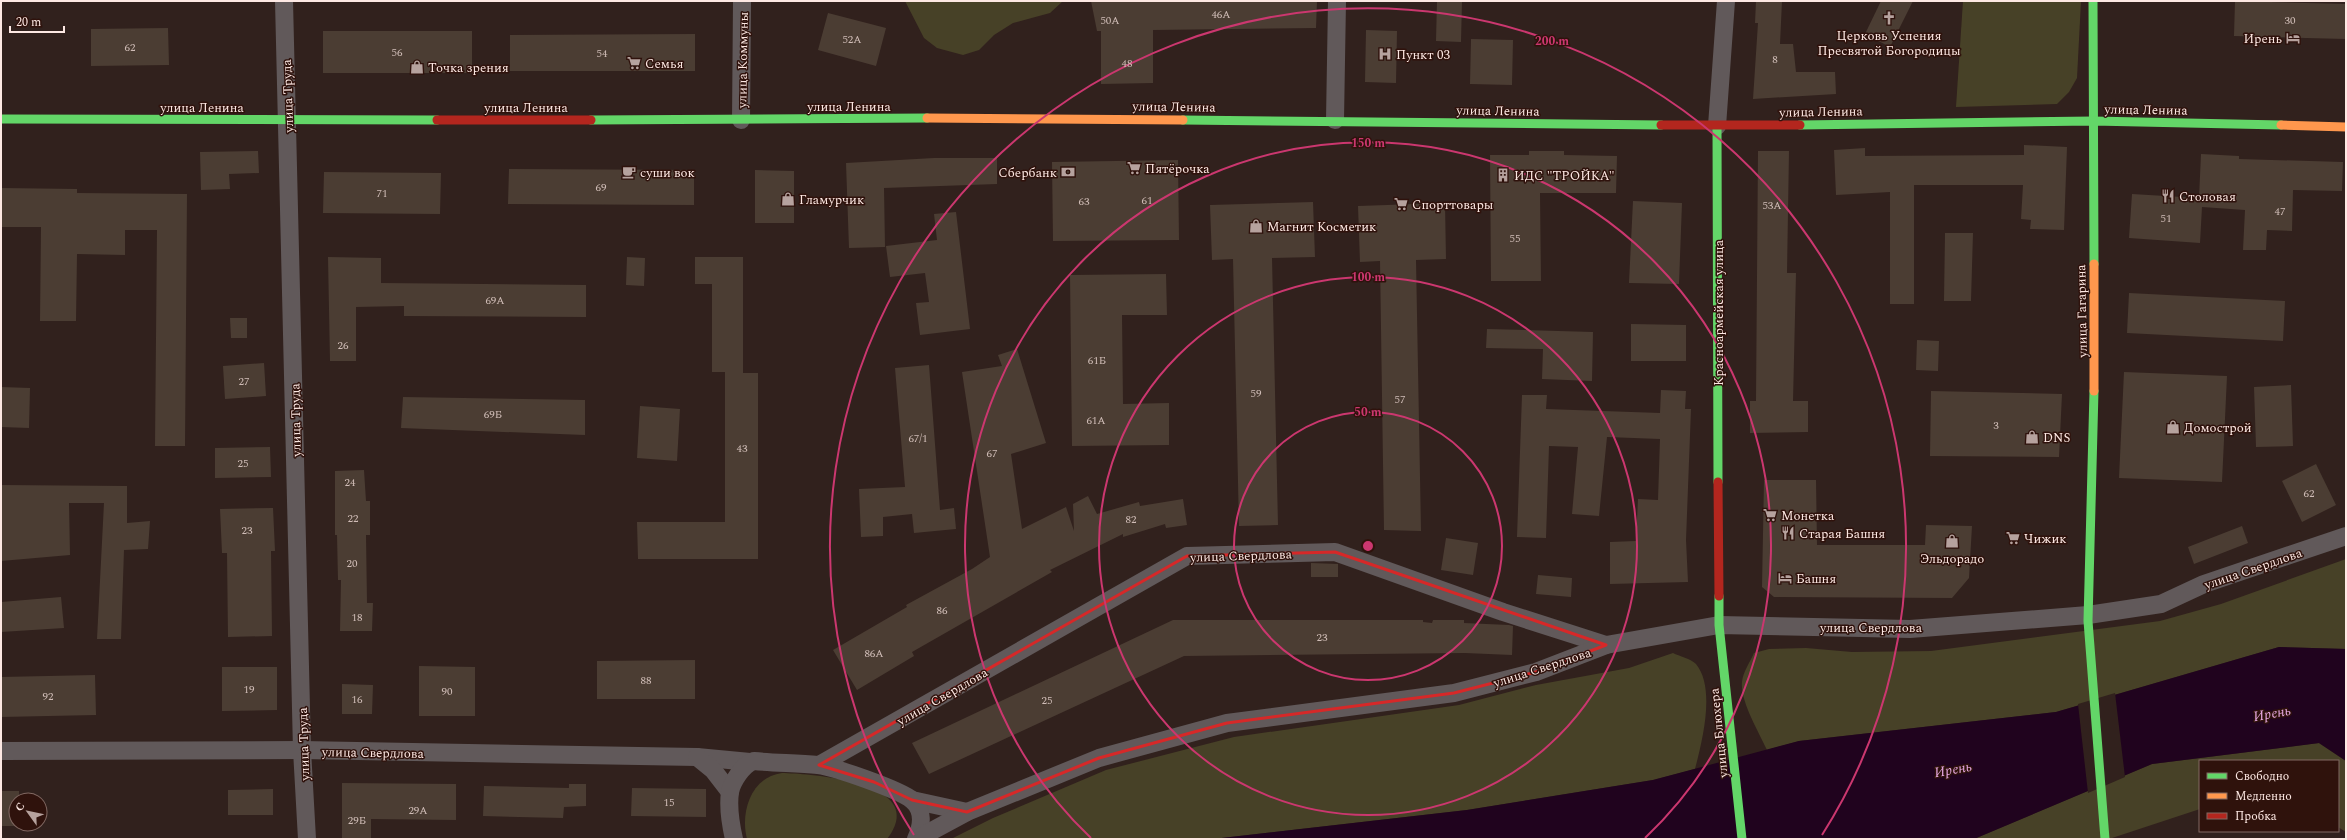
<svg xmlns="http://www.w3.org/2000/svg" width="2347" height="840" font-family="Spectral,serif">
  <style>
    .green { fill: #474127 }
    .water { fill: #20031e }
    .pier { fill: #31211d }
    .building { fill: #4b3d33 }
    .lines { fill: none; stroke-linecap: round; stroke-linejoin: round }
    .street { stroke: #61595a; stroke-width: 18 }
    .fast { stroke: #63d668; stroke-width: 9 }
    .slow { stroke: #ff974d; stroke-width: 9 }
    .jam { stroke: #b3261e; stroke-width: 9 }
    .marked { fill: none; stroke: #d62828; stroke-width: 3; stroke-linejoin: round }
    .ring { fill: none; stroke: #cb376f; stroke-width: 2 }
    .labels { text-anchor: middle; stroke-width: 3; stroke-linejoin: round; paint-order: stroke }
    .number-label { font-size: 11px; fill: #d0bdb7 }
    .poi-label { font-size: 13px; fill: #fde8e3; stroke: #2f120c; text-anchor: start }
    .street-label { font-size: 13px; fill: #fde8e3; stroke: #2f120c }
    .water-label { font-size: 14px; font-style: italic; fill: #e9aae5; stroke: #2f120c }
    .centre { fill: #cb376f; stroke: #2f120c; stroke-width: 2 }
    .ring-label { font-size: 12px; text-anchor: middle; font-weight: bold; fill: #cb376f; stroke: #2f120c; stroke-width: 3; stroke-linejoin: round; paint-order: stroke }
  </style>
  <rect width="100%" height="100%" fill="#31211d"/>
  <!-- green -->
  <g class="green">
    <polygon points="905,1 1063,1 1050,13 1013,23 994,35 979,50 963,55 937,48 924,38"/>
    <polygon points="1963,1 2081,1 2077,78 2069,92 2057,104 1956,107"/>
    <path d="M2346,559V649L2279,647L2056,712L1799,741L1767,750C1759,732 1740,701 1742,682C1743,672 1750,662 1754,653L1769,649L1806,648L1852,652L1931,651L2160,621L2221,604Z"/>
    <path d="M1673,653C1679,656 1691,659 1696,664C1716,688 1702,742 1695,769L1653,780L1467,810L1213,839H951L993,818L1106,770L1234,737L1459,705L1536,685L1629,668Z"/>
    <polygon points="2319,743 2346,761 2346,832 2338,827 2338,761 2200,761 2200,809 2109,839 1974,839 2152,764"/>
    <path d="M782,773C813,774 931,782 887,839H747C740,812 751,777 782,773Z"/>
  </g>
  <!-- water -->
  <polygon class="water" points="2279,647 2346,649 2346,761 2319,743 2152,764 1974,839 1213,839 1467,810 1653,780 1799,741 2056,712"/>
  <!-- pier -->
  <polygon class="pier" points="2115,693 2125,777 2088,793 2078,704"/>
  <!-- building -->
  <g class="building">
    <polygon points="1091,1 1317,1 1316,28 1153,30 1153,83 1101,84 1101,31 1097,31"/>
    <polygon points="1437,1 1462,1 1461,42 1436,41"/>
    <polygon points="1756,1 1782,1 1780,44 1793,44 1796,72 1835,72 1836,94 1753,99 1758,23 1755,23"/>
    <polygon points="1881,1 1913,1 1890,47 1865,34"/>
    <polygon points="2235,1 2346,4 2346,39 2234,36"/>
    <polygon points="828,13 886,28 876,66 818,50"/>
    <polygon points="168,28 169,65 91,66 91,29"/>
    <polygon points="1366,30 1397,31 1396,83 1365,82"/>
    <rect x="323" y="31" width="149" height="42"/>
    <polygon points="695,34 695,71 510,71 510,35"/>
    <polygon points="1471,39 1513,40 1512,85 1470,84"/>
    <polygon points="2024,145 2067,147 2064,230 2030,229 2031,220 2021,219 2023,185 1914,185 1914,304 1890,304 1890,192 1836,195 1834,150 1865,148 1865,156 2024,155"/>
    <polygon points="258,151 259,173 229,174 230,189 201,190 200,152"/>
    <polygon points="1529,151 1564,151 1564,155 1617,156 1616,193 1540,193 1541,281 1491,281 1490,155 1529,155"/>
    <polygon points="1758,151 1789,151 1787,273 1796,273 1793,401 1808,401 1808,432 1750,433 1750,401 1756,401"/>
    <polygon points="2201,154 2239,156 2239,159 2343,162 2342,191 2293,190 2292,231 2267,230 2266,250 2243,250 2245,210 2202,207 2200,243 2129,238 2132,194 2199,198"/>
    <polygon points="934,158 997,158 997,184 884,188 885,247 849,248 846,163"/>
    <polygon points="1178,160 1179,240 1053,241 1052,162"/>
    <polygon points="509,169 694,170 694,205 508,204"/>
    <polygon points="755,170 794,171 794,223 755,223"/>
    <polygon points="324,172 441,173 440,214 323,213"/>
    <polygon points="1,188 77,189 77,193 187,194 185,446 155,446 157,230 125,230 125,255 77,254 76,321 40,321 41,227 1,227"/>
    <polygon points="1633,201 1682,203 1679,284 1629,283"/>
    <polygon points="1313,202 1315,257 1272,258 1278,525 1239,526 1233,259 1212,260 1210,205"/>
    <polygon points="1445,203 1446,259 1416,260 1421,531 1384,530 1380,261 1360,262 1358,206"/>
    <polygon points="956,212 970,329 920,335 916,303 929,302 925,273 890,277 886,246 937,240 934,214"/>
    <polygon points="1945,233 1973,233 1971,301 1944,301"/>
    <polygon points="328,257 381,258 381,283 586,285 586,317 404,316 404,306 356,307 356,361 330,361"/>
    <polygon points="627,257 645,258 644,286 626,285"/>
    <polygon points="695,257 743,257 743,373 758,373 758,559 638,559 637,522 725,522 725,372 712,372 712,284 695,284"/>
    <polygon points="1166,274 1167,315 1122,315 1123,404 1169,403 1169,445 1072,446 1070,275"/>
    <polygon points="2129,293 2285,301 2283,341 2127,333"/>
    <polygon points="230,318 247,318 247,338 231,338"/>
    <polygon points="1631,324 1686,325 1686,361 1631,361"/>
    <polygon points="1487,329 1593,332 1592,381 1542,379 1543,349 1486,348"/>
    <polygon points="1917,340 1939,341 1938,371 1916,370"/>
    <polygon points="1017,349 1046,443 1011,454 1022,529 1066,507 1074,531 1073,504 1088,496 1097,514 1139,502 1140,506 1183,499 1187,525 1166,528 1165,524 1123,537 1123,534 1050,570 1052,572 912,652 914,656 857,690 833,650 907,607 906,605 972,569 990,557 962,372 1002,366 998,355"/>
    <polygon points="264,363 266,396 225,399 223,366"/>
    <polygon points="929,365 940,510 954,508 956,529 914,533 912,514 883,517 883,536 861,537 859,489 905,487 895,368"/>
    <polygon points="2124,372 2227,376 2222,482 2119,478"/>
    <polygon points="2291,385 2293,446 2256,447 2254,387"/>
    <polygon points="1,387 30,388 29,428 1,427"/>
    <polygon points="1661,390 1686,391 1685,409 1691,409 1686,540 1688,582 1610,584 1610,542 1636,541 1638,499 1658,500 1660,439 1607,437 1599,516 1572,514 1578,447 1549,446 1546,538 1517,537 1522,395 1547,395 1546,409 1660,413"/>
    <polygon points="1931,391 2062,394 2059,457 1930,456"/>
    <polygon points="403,397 585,400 585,435 401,428"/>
    <polygon points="640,406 680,409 677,461 637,458"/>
    <polygon points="270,447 271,477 215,478 215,448"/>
    <polygon points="2316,464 2336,505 2302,522 2282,481"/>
    <polygon points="364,470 366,501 370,501 370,535 366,535 367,603 373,603 372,631 340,631 341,580 338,580 337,535 335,535 335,471"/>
    <polygon points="1764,480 1816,480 1817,545 1925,545 1926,525 1972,526 1969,578 1952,598 1774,597 1762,587"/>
    <polygon points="1,485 127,486 127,523 150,521 148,549 124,550 121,639 97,639 104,503 69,503 70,555 1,561"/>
    <polygon points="273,508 275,551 271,551 272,636 228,637 227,553 222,553 220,509"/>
    <polygon points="2242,526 2248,543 2194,564 2188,547"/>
    <polygon points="1446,538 1478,543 1473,575 1441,570"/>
    <polygon points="1311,563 1338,564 1338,577 1311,577"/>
    <polygon points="1538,575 1572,578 1571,597 1536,594"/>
    <polygon points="61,597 64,628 1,632 1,602"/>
    <polygon points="1173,620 1423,620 1423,622 1432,623 1433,620 1464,620 1464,623 1509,625 1513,626 1512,655 1465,653 1184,656 929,774 912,743"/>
    <polygon points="695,660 695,699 597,699 597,661"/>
    <polygon points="419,666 475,667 475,716 419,716"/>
    <polygon points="222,667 277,667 277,710 222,711"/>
    <polygon points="95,675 96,715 1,717 1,677"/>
    <polygon points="342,684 373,685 372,714 342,714"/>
    <polygon points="342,783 456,784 456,820 371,819 371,839 342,839"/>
    <polygon points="569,784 586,784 586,806 564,807 563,818 483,816 484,786 569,788"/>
    <polygon points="632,788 706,789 706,817 631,816"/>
    <polygon points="273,789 273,815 228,815 228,790"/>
    <polygon points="1,791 19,791 19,800 16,800 16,824 19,824 19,826 1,826"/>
  </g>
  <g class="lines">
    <!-- street -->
    <g class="street">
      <polyline points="284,1 302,750 307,839"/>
      <polyline points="741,120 742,1"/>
      <polyline points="1335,120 1337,1"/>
      <polyline points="1717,126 1726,1"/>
      <polyline points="1,751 302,750 697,757 750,762"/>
      <polyline points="697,757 713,770 730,792"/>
      <polyline points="819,765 1187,556 1335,552 1503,612 1606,645"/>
      <polyline points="912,800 967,812"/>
      <path d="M734,839C731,826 728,806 730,792C732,782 743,764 754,761C775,763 797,763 818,765C835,767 900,790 912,800C924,810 922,826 916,839"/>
      <polyline points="917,839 967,812 1099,758 1227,723 1454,693 1536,672 1606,645 1719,625 1910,629 2088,615 2161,604 2204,584 2346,536"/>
    </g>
    <!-- fast -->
    <g class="fast">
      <polyline points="2093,1 2094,264"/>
      <polyline points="1,119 437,120"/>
      <polyline points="591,120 927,118"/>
      <polyline points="1183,120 1661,125"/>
      <polyline points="1800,125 2093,121 2281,125"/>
      <polyline points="1717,126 1718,482"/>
      <polyline points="2094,391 2088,621 2105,839"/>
      <polyline points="1719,596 1719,625 1742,839"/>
    </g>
    <!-- slow -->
    <g class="slow">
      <polyline points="927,118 1183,120"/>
      <polyline points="2281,125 2346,127"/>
      <polyline points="2094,391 2094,264"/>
    </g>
    <!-- jam -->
    <g class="jam">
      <polyline points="437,120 591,120"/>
      <polyline points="1661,125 1800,125"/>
      <polyline points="1718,482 1719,596"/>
    </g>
  </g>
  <!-- marked area -->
  <path class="marked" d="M1335,552L1606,645L1536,672L1454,693L1227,723L1099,758L967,812L912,800L874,782L819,765L1187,556Z"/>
  <!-- distance rings -->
  <g class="ring">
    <circle cx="1368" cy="546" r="134"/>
    <circle cx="1368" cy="546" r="269"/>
    <path d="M1091 838A403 403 0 1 1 1645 838"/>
    <path d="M914 835A538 538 0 1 1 1822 835"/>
  </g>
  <!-- icons -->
  <defs>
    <g id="church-bare" transform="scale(1.08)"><path d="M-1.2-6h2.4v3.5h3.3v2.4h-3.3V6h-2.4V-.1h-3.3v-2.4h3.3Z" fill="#b6a29e" stroke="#2f120c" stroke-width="2.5" paint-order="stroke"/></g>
    <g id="hotel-bare" transform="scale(1.08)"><path d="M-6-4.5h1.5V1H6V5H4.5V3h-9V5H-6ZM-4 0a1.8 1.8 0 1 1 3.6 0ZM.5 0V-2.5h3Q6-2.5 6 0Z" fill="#b6a29e" stroke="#2f120c" stroke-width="2.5" paint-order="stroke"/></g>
    <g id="hospital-bare" transform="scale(1.08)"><path d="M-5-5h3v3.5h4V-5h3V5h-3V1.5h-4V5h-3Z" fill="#b6a29e" stroke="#2f120c" stroke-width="2.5" paint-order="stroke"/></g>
    <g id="supermarket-bare" transform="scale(1.08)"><path d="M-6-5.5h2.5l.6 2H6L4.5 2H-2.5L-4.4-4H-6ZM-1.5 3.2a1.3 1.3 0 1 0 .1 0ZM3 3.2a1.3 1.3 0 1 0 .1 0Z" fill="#b6a29e" stroke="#2f120c" stroke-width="2.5" paint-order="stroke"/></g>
    <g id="shop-bare" transform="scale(1.08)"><path d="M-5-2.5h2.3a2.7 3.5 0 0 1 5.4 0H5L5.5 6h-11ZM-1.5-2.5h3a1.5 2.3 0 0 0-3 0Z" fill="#b6a29e" stroke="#2f120c" stroke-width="2.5" paint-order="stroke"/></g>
    <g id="cafe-bare" transform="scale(1.08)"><path d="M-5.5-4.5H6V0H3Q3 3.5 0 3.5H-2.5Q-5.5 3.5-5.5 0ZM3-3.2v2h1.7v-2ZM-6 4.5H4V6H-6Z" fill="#b6a29e" stroke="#2f120c" stroke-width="2.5" paint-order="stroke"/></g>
    <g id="bank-bare" transform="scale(1.08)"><path d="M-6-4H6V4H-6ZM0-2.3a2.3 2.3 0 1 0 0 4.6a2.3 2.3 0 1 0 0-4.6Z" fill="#b6a29e" stroke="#2f120c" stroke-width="2.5" paint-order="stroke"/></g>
    <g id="building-bare" transform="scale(1.08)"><path d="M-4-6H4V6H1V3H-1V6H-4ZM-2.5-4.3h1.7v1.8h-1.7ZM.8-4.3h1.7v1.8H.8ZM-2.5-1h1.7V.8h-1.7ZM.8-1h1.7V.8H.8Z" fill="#b6a29e" stroke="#2f120c" stroke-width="2.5" paint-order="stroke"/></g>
    <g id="restaurant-bare" transform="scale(1.08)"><path d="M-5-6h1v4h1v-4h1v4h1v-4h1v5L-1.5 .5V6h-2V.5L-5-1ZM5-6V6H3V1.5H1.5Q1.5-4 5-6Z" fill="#b6a29e" stroke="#2f120c" stroke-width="2.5" paint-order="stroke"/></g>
  </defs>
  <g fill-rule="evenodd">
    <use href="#church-bare" x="1889" y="18"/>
    <use href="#hotel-bare" x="2293" y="38"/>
    <use href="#hospital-bare" x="1385" y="54"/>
    <use href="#supermarket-bare" x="634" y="63"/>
    <use href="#shop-bare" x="417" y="67"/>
    <use href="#supermarket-bare" x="1134" y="168"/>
    <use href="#cafe-bare" x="629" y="172"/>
    <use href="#bank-bare" x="1068" y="172"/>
    <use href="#building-bare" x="1503" y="175"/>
    <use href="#restaurant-bare" x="2168" y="196"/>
    <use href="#shop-bare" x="788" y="199"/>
    <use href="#supermarket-bare" x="1401" y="204"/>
    <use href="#shop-bare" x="1256" y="226"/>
    <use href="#shop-bare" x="2173" y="427"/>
    <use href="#shop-bare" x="2032" y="437"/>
    <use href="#supermarket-bare" x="1770" y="515"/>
    <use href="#restaurant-bare" x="1788" y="533"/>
    <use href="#supermarket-bare" x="2013" y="538"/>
    <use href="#shop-bare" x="1952" y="541"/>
    <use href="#hotel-bare" x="1785" y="578"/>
  </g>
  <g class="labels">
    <!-- number labels -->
    <g class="number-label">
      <text x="1221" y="18">46А</text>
      <text x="1110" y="24">50А</text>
      <text x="2290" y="24">30</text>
      <text x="852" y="43">52А</text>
      <text x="130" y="51">62</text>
      <text x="397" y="56">56</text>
      <text x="602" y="57">54</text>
      <text x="1775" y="63">8</text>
      <text x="1127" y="67">48</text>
      <text x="601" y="191">69</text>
      <text x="382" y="197">71</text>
      <text x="1147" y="204">61</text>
      <text x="1084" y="205">63</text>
      <text x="1772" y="209">53А</text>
      <text x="2280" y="215">47</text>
      <text x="2166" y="222">51</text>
      <text x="1515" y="242">55</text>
      <text x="495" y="304">69А</text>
      <text x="343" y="349">26</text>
      <text x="1097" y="364">61Б</text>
      <text x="244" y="385">27</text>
      <text x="1256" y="397">59</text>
      <text x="1400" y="403">57</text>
      <text x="493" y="418">69Б</text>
      <text x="1096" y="424">61А</text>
      <text x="1996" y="429">3</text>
      <text x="918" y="442">67/1</text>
      <text x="742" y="452">43</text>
      <text x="992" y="457">67</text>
      <text x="243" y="467">25</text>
      <text x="350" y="486">24</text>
      <text x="2309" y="497">62</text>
      <text x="353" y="522">22</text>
      <text x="1131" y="523">82</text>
      <text x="247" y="534">23</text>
      <text x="352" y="567">20</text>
      <text x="942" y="614">86</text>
      <text x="357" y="621">18</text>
      <text x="1322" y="641">23</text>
      <text x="874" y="657">86А</text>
      <text x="646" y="684">88</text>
      <text x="249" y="693">19</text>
      <text x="447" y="695">90</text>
      <text x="48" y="700">92</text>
      <text x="357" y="703">16</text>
      <text x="1047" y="704">25</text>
      <text x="669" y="806">15</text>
      <text x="418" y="814">29А</text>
      <text x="357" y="824">29Б</text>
    </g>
    <!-- poi labels -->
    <g class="poi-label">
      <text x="1889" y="40" text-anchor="middle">Церковь Успения<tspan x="1889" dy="15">Пресвятой Богородицы</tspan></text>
      <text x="2282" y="43" text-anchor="end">Ирень</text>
      <text x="1396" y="59">Пункт 03</text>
      <text x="645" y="68">Семья</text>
      <text x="428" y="72">Точка зрения</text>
      <text x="1145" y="173">Пятёрочка</text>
      <text x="640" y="177">суши вок</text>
      <text x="1057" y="177" text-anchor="end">Сбербанк</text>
      <text x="1514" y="180">ИДС "ТРОЙКА"</text>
      <text x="2179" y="201">Столовая</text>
      <text x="799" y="204">Гламурчик</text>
      <text x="1412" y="209">Спорттовары</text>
      <text x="1267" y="231">Магнит Косметик</text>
      <text x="2184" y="432">Домострой</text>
      <text x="2043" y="442">DNS</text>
      <text x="1781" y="520">Монетка</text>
      <text x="1799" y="538">Старая Башня</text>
      <text x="2024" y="543">Чижик</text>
      <text x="1952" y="563" text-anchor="middle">Эльдорадо</text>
      <text x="1796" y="583">Башня</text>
    </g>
    <!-- street labels -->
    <g class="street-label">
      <text transform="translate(742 60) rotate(-89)" y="5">улица Коммуны</text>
      <text transform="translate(287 96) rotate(-92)" y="5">улица Труда</text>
      <text x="849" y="111">улица Ленина</text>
      <text transform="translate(1174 106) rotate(1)" y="5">улица Ленина</text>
      <text x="202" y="112">улица Ленина</text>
      <text x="526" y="112">улица Ленина</text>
      <text transform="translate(2146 109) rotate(1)" y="5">улица Ленина</text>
      <text transform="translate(1498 110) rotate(1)" y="5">улица Ленина</text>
      <text transform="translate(1821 111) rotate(-1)" y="5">улица Ленина</text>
      <text transform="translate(2081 311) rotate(-91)" y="5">улица Гагарина</text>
      <text transform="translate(1718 313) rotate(-90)" y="5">Красноармейская улица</text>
      <text transform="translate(295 420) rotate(-91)" y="5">улица Труда</text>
      <text transform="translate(1241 555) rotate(-2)" y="5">улица Свердлова</text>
      <text transform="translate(2253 568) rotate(-19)" y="5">улица Свердлова</text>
      <text x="1871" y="632">улица Свердлова</text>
      <text transform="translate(1542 667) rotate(-18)" y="5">улица Свердлова</text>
      <text transform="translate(942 696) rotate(-30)" y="5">улица Свердлова</text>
      <text transform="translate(1718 733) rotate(-96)" y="5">улица Блюхера</text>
      <text transform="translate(303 744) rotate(-92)" y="5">улица Труда</text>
      <text transform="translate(373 752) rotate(1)" y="5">улица Свердлова</text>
    </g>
    <!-- water labels -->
    <g class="water-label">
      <text transform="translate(2272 713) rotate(-10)" y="5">Ирень</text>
      <text transform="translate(1953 769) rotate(-10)" y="5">Ирень</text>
    </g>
  </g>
  <circle cx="1368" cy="546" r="6" class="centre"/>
  <g class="ring-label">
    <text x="1552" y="45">200 m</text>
    <text x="1368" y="147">150 m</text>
    <text x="1368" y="281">100 m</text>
    <text x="1368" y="416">50 m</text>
  </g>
  <!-- border -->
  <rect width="2347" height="840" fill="none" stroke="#fde8e3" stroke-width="4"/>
  <!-- legend -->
  <rect x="2199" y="760" width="140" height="72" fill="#2f120c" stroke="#816862"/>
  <rect x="2207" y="773" width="20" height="6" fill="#63d668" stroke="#816862"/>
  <text x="2235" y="780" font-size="12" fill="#fde8e3">Свободно</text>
  <rect x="2207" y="793" width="20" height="6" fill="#ff974d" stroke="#816862"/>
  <text x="2235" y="800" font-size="12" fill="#fde8e3">Медленно</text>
  <rect x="2207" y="813" width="20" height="6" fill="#b3261e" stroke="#816862"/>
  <text x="2235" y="820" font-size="12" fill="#fde8e3">Пробка</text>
  <!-- north arrow -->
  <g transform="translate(28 812) rotate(303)"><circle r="19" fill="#2f120c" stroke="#816862"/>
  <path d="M0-3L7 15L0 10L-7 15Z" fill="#b6a29e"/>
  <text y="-6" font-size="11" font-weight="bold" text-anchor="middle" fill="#fde8e3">С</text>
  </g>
  <!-- scale -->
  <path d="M10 26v6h54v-6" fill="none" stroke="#fde8e3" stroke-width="2"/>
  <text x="16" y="26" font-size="12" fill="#fde8e3" stroke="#2f120c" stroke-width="3" paint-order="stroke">20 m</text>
</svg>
